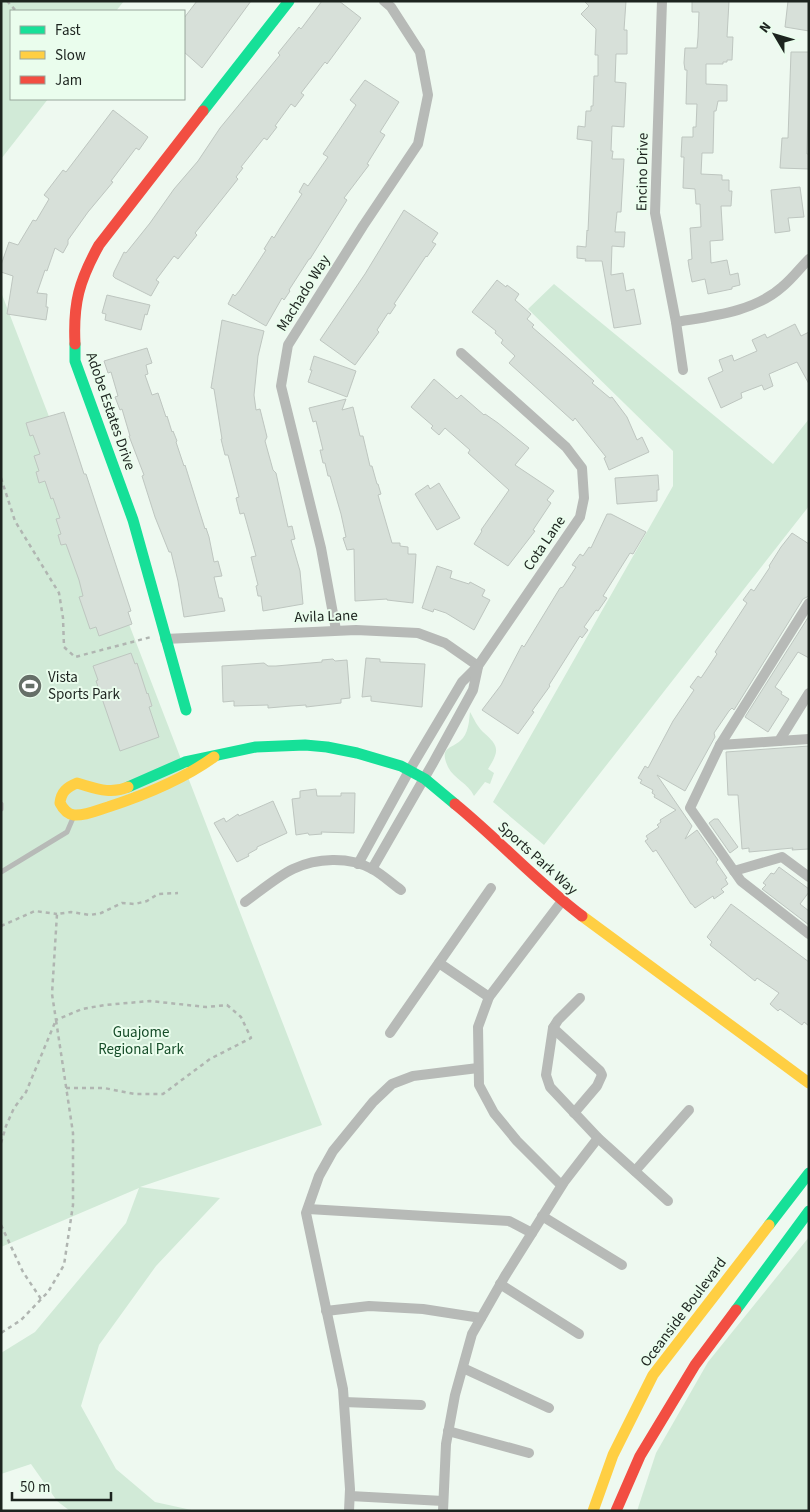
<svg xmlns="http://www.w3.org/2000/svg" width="810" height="1512" font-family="'Source Sans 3',sans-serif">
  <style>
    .green { fill: #d1ead7 }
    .building { fill: #d7e0d9; stroke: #bec6c0 }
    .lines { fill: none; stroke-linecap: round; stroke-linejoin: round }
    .path { stroke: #b0b5b1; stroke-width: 2.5; stroke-dasharray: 4 4; stroke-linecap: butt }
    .lane { stroke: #b7bab7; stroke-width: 5 }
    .street { stroke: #b7bab7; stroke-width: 10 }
    .fast { stroke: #16e098; stroke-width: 11 }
    .slow { stroke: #ffcf43; stroke-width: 11 }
    .jam { stroke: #f24e42; stroke-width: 11 }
    .labels { text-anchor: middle; stroke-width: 4; stroke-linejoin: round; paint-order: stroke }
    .street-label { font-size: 15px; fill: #1d241f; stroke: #eafded }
    .poi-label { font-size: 15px; fill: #1d241f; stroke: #eafded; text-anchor: start }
    .park-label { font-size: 15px; fill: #164d29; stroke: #eafded }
  </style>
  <rect width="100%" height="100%" fill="#eef9f0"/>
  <!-- green -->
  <g class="green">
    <polygon points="1,1 124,1 116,11 11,11 11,99 48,99 1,159"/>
    <polygon points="554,284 773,464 809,419 809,506 544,845 493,802 673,486 673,451 528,309"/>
    <polygon points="1,292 322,1125 140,1187 220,1198 156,1266 99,1345 81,1406 116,1469 155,1502 196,1511 70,1511 57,1501 31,1464 1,1474 1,1353 35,1332 126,1223 139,1188 1,1247"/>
    <path d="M470,712C474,719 477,726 483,732C499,746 500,750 488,769L494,773L490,784L485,782L474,796C468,783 454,779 448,767C438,745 453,750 463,738C469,730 469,720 470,712Z"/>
    <polygon points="809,1237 809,1511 637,1511 656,1453 708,1362"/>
  </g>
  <!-- building -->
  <g class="building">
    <polygon points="197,1 251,1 202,68 184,52 184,18"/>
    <polygon points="322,1 339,1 361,18 327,64 325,62 301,93 304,95 295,107 291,104 275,126 277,127 267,140 264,138 241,167 243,168 236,177 238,179 195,233 197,235 178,259 174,256 156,280 159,282 151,296 115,278 113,276 114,272 124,252 126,253 150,223 174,189 198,161 220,128 280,55 278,53 299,27 301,29"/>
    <polygon points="584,1 626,1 624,30 627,30 627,54 616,54 615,82 626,83 624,127 612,126 611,151 613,151 612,159 624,159 621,212 617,212 615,232 625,232 624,247 612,246 611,275 623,273 626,291 634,289 641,324 614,328 602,261 585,261 586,259 577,258 577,246 586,247 587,230 588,231 592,141 577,139 578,126 585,127 586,111 591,111 591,106 593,106 594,76 598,76 598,55 595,55 596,29 581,14 589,6"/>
    <polygon points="692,1 729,1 727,37 733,37 732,60 727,60 727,62 723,62 723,64 706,64 706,84 727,85 727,101 718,101 716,111 714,111 713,153 702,153 701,174 722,175 722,180 729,180 729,191 732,191 731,206 721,206 723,240 710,241 711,263 727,260 730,275 738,273 740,285 732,287 732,289 708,294 705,279 692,282 689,267 688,260 692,259 690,228 701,227 700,204 696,204 695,189 683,188 684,157 681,157 682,137 693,137 693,127 696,127 697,104 686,104 687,70 685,70 684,63 685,48 697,48 698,37 699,12 692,12"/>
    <polygon points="788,1 809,1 809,31 785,27"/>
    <polygon points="791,52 809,52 807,154 809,154 809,169 780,168 782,138 788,138"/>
    <polygon points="365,80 399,102 380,132 385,135 367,164 369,165 344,198 347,200 310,259 309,259 289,290 290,291 284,300 282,298 266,326 228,304 233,294 235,296 240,290 266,250 264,249 272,236 274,238 280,228 302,194 299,192 304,183 308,186 328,157 323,154 356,105 350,100"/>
    <polygon points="113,110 148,137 139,150 136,148 111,181 113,182 88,212 68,240 68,244 63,253 55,248 47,271 45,270 37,293 47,294 46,307 48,307 46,320 7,314 13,276 1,272 1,265 9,242 18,245 33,220 36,221 49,199 44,195 63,170 66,172"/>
    <polygon points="800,187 804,217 788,218 790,231 775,233 771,190"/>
    <polygon points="404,210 438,233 432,242 436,244 427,257 426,256 394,304 396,305 390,314 388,313 377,330 379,332 355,365 320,340 365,274"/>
    <polygon points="497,280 506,287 507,285 519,294 515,300 531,314 527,319 534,325 532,327 594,381 592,383 610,398 612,397 627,417 637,440 642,437 649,452 609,470 604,458 606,457 575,418 573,421 509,363 515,356 501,343 503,340 495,333 496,331 472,312"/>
    <polygon points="107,295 150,305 147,315 145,314 141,330 105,320 106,314 102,313"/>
    <polygon points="222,320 264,331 258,356 254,395 256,410 260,409 267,437 265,441 273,470 276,473 288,527 292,526 295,539 291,540 300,571 303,604 263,611 261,596 258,596 256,586 258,585 251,557 256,556 244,513 240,514 236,498 239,497 228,455 225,455 221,439 222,439 214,389 211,388"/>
    <polygon points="795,324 801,336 809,332 809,384 797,362 769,374 773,386 764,390 762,385 741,393 742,398 721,408 708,378 723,371 719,360 732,355 734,361 757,351 752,340 765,334 767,338"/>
    <polygon points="147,348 152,363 146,365 148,374 145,375 152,395 158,393 166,417 167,416 172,432 173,431 177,441 176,442 184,466 185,465 205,529 206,528 209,537 214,562 218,561 222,576 214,577 219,598 222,598 225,611 184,617 178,581 171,552 169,552 155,517 142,476 144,475 129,436 130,436 122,409 120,410 115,397 118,396 111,372 108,373 104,361"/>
    <polygon points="314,356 356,371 347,397 308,382 312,370 310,370"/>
    <polygon points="434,379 457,399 461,395 484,415 485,414 498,423 529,448 515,465 554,491 547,500 551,503 533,530 535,531 508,566 474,544 482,531 481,530 509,490 468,453 470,450 445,428 439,435 431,428 433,426 411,407"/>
    <polygon points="346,399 342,410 353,407 360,436 363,436 370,466 372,466 377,484 378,484 381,494 378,495 392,543 400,543 400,546 408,547 408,554 416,554 413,603 387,600 387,599 355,601 354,549 347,550 343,538 346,537 341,514 330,476 328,476 325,463 323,463 320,450 323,450 316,421 313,422 309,408"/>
    <polygon points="64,412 84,474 86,474 131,611 128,612 132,624 99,636 96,627 90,629 79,597 83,596 79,580 66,544 61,545 58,535 61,534 56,519 60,518 53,498 51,499 45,481 39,483 36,472 39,471 34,456 40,454 33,435 30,436 26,423"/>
    <polygon points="658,475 659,490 657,490 657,501 617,504 615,478"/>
    <polygon points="439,483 460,518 437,530 415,494 428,485 430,489"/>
    <polygon points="607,514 611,514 646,532 633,554 630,553 603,596 607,598 598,611 596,610 584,627 588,630 582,638 580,636 549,685 550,686 532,711 534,712 518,734 482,710 501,685 522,645 524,647 560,588 563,587 576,567 572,565 580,554 583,556 589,547 591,548"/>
    <polygon points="792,533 809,544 809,596 803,599 734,710 732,708 729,711 714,733 715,737 685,791 657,775 692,826 685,839 697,830 718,860 716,862 727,878 725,879 728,884 721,889 724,892 714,899 713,896 695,908 692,904 691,904 656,850 653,852 645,841 648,839 646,836 659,827 657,825 661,822 660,820 676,810 654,797 655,795 652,793 653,790 640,783 642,780 638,778 645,766 648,768 673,721 694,690 690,687 698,676 701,678 717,654 715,652 747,603 743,600 751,589 754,591 770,567 769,566 781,547"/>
    <polygon points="437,566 452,571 450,578 469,584 470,582 485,590 482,596 490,600 474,630 446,613 434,609 433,612 422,608"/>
    <polygon points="809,616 809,658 798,652 775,687 782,692 781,694 789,699 768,732 745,717"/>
    <polygon points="131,653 135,664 137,663 147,694 148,693 152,706 149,707 159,737 120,751 96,681 98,680 93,666"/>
    <polygon points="366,658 380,659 380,662 425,664 422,707 371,701 371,696 362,697"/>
    <polygon points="333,659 335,661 347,660 350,698 341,699 341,703 306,707 306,705 291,706 268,708 268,705 234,706 234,701 223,702 222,666 264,663 268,666 276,666 322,662 322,660"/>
    <polygon points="809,746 809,849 792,850 793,848 749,852 749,848 742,849 738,795 728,795 726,752"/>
    <polygon points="316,789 317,796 341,796 341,793 355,793 354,833 321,832 322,834 309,835 308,833 296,835 292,799 300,798 300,791"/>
    <polygon points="273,801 287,833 257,847 257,849 248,854 249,856 237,862 214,823 224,818 226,822 238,814 239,816"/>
    <polygon points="714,819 718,819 738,847 730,853 709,823"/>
    <polygon points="779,867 809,889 809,892 800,904 809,911 809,925 762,889 766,885 763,883 771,873 774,874"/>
    <polygon points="731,904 809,962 809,1026 804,1022 802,1025 780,1009 778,1011 770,1004 779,993 757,978 755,981 710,945 712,942 707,937"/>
  </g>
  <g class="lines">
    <!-- path -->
    <g class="path">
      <polyline points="7,1 16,11"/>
      <polyline points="1,478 15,521 59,593 63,618 64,647 75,657 151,637"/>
      <polyline points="1,926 35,911 57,914"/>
      <polyline points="66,1088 104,1088 135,1094 163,1094 210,1059 251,1038 241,1017 227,1005 206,1007 150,1001 105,1005 82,1009 56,1020 52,994 57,914 71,912 90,915 101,913 122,903 135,904 147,901 158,894 178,893"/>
      <polyline points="1,1143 6,1126 14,1108 26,1092 56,1020 73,1133 73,1205 64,1265 48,1292 21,1320 1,1333"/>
      <polyline points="1,1225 23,1272 41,1299"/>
    </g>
    <!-- lane -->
    <g class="lane">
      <polyline points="1,804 1,809"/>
      <polyline points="1,872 67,832 73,818"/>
    </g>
    <!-- street -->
    <g class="street">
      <polyline points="662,1 655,213 676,322 683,370"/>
      <path d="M676,322C712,316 754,312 782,287C792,279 800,268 809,259"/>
      <polyline points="809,603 720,745 690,808 741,881 809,934"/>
      <polyline points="336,630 321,548 281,386 288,345 363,226 418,144 428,95 420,52 391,7 384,1"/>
      <polyline points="165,639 356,630 418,633 445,643 478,666"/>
      <polyline points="779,741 809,739"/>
      <polyline points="720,745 779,741 809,693"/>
      <polyline points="358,864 409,771 462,682 478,666 580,517 584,498 582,468 566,447 461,353"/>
      <polyline points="372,869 433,763 473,690 478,667"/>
      <polyline points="734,871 782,857 809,877"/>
      <path d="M245,902C259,892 278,876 293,869C316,858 349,856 372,869C382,874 391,883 401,890"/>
      <polyline points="439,963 489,997"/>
      <polyline points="580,998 558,1020 553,1028 546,1075 550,1087 598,1138 668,1201"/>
      <polyline points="553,1028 600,1071 602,1075 597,1086 574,1113"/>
      <polyline points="390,1033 491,888"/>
      <polyline points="635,1171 689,1110"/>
      <polyline points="561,1185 517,1141 494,1113 479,1085 478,1027 489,997 562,901"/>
      <polyline points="308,1209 509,1221 532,1233"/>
      <polyline points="542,1216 622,1265"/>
      <polyline points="500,1284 579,1334"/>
      <polyline points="326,1311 369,1306 423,1309 481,1318"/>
      <polyline points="463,1368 549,1408"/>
      <polyline points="344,1402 421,1405"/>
      <polyline points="448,1431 529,1453"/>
      <polyline points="350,1496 443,1501"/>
      <polyline points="349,1511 350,1489 343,1389 306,1213 319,1176 333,1151 373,1102 392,1084 413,1076 478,1068"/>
      <polyline points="443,1511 446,1444 455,1395 472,1334 505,1276 564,1182 598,1138"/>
    </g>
    <!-- fast -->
    <g class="fast">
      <polyline points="203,111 289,1"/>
      <polyline points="75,344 75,361 133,520 186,710"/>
      <polyline points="128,787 185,762 256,747 305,745 327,747 357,753 401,766 425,779 455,804"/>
      <polyline points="769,1225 809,1173"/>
      <polyline points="736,1310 809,1211"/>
    </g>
    <!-- slow -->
    <g class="slow">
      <path d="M128,787C110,795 95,788 77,783C67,787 61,792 60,803C63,809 67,814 74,815C85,816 98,810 108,807C145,795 182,780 214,757"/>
      <polyline points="582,916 809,1083"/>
      <polyline points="593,1511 613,1455 653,1375 769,1225"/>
    </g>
    <!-- jam -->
    <g class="jam">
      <path d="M75,344C73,303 79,281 99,245L203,111"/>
      <path d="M455,804C499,840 537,882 582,916"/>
      <polyline points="616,1511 640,1456 695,1365 736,1310"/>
    </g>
  </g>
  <!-- icons -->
  <defs>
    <g id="stadium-disc" transform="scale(1.25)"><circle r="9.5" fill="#666f68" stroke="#eafded"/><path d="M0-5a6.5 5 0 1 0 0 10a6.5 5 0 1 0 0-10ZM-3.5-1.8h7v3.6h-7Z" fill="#fff"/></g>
  </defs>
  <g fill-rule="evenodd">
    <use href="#stadium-disc" x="30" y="686"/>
  </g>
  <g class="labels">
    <!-- street labels -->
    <g class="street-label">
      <text transform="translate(642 172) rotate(-89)" y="5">Encino Drive</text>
      <text transform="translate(303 293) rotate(-58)" y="5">Machado Way</text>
      <text transform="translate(111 411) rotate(71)" y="5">Adobe Estates Drive</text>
      <text transform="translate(544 543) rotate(-56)" y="5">Cota Lane</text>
      <text transform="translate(326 616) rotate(-2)" y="5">Avila Lane</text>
      <text transform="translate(538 858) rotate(42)" y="5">Sports Park Way</text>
      <text transform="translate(683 1312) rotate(-53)" y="5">Oceanside Boulevard</text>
    </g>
    <!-- poi labels -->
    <g class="poi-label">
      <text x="48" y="682">Vista<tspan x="48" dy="17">Sports Park</tspan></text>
    </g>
    <!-- park labels -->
    <g class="park-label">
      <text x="141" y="1037">Guajome<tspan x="141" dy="17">Regional Park</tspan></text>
    </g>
  </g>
  <!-- border -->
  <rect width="810" height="1512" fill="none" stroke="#1d241f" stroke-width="5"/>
  <!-- legend -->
  <rect x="10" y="10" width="175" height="90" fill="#eafded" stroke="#98a69b"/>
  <rect x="20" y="26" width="25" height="8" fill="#16e098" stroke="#98a69b"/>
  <text x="55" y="35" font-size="15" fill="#1d241f">Fast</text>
  <rect x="20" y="51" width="25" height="8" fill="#ffcf43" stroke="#98a69b"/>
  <text x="55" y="60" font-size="15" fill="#1d241f">Slow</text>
  <rect x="20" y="76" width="25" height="8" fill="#f24e42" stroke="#98a69b"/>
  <text x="55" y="85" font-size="15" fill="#1d241f">Jam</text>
  <!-- north arrow -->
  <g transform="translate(775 35) rotate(308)" stroke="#eafded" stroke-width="4" paint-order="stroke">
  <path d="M0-4L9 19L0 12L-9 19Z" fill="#1d241f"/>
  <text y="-8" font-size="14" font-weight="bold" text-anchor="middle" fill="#1d241f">N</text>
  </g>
  <!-- scale -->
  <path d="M12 1492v8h99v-8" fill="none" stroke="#1d241f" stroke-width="2.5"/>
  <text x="20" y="1492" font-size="15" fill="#1d241f" stroke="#eafded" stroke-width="4" paint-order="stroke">50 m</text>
</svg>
